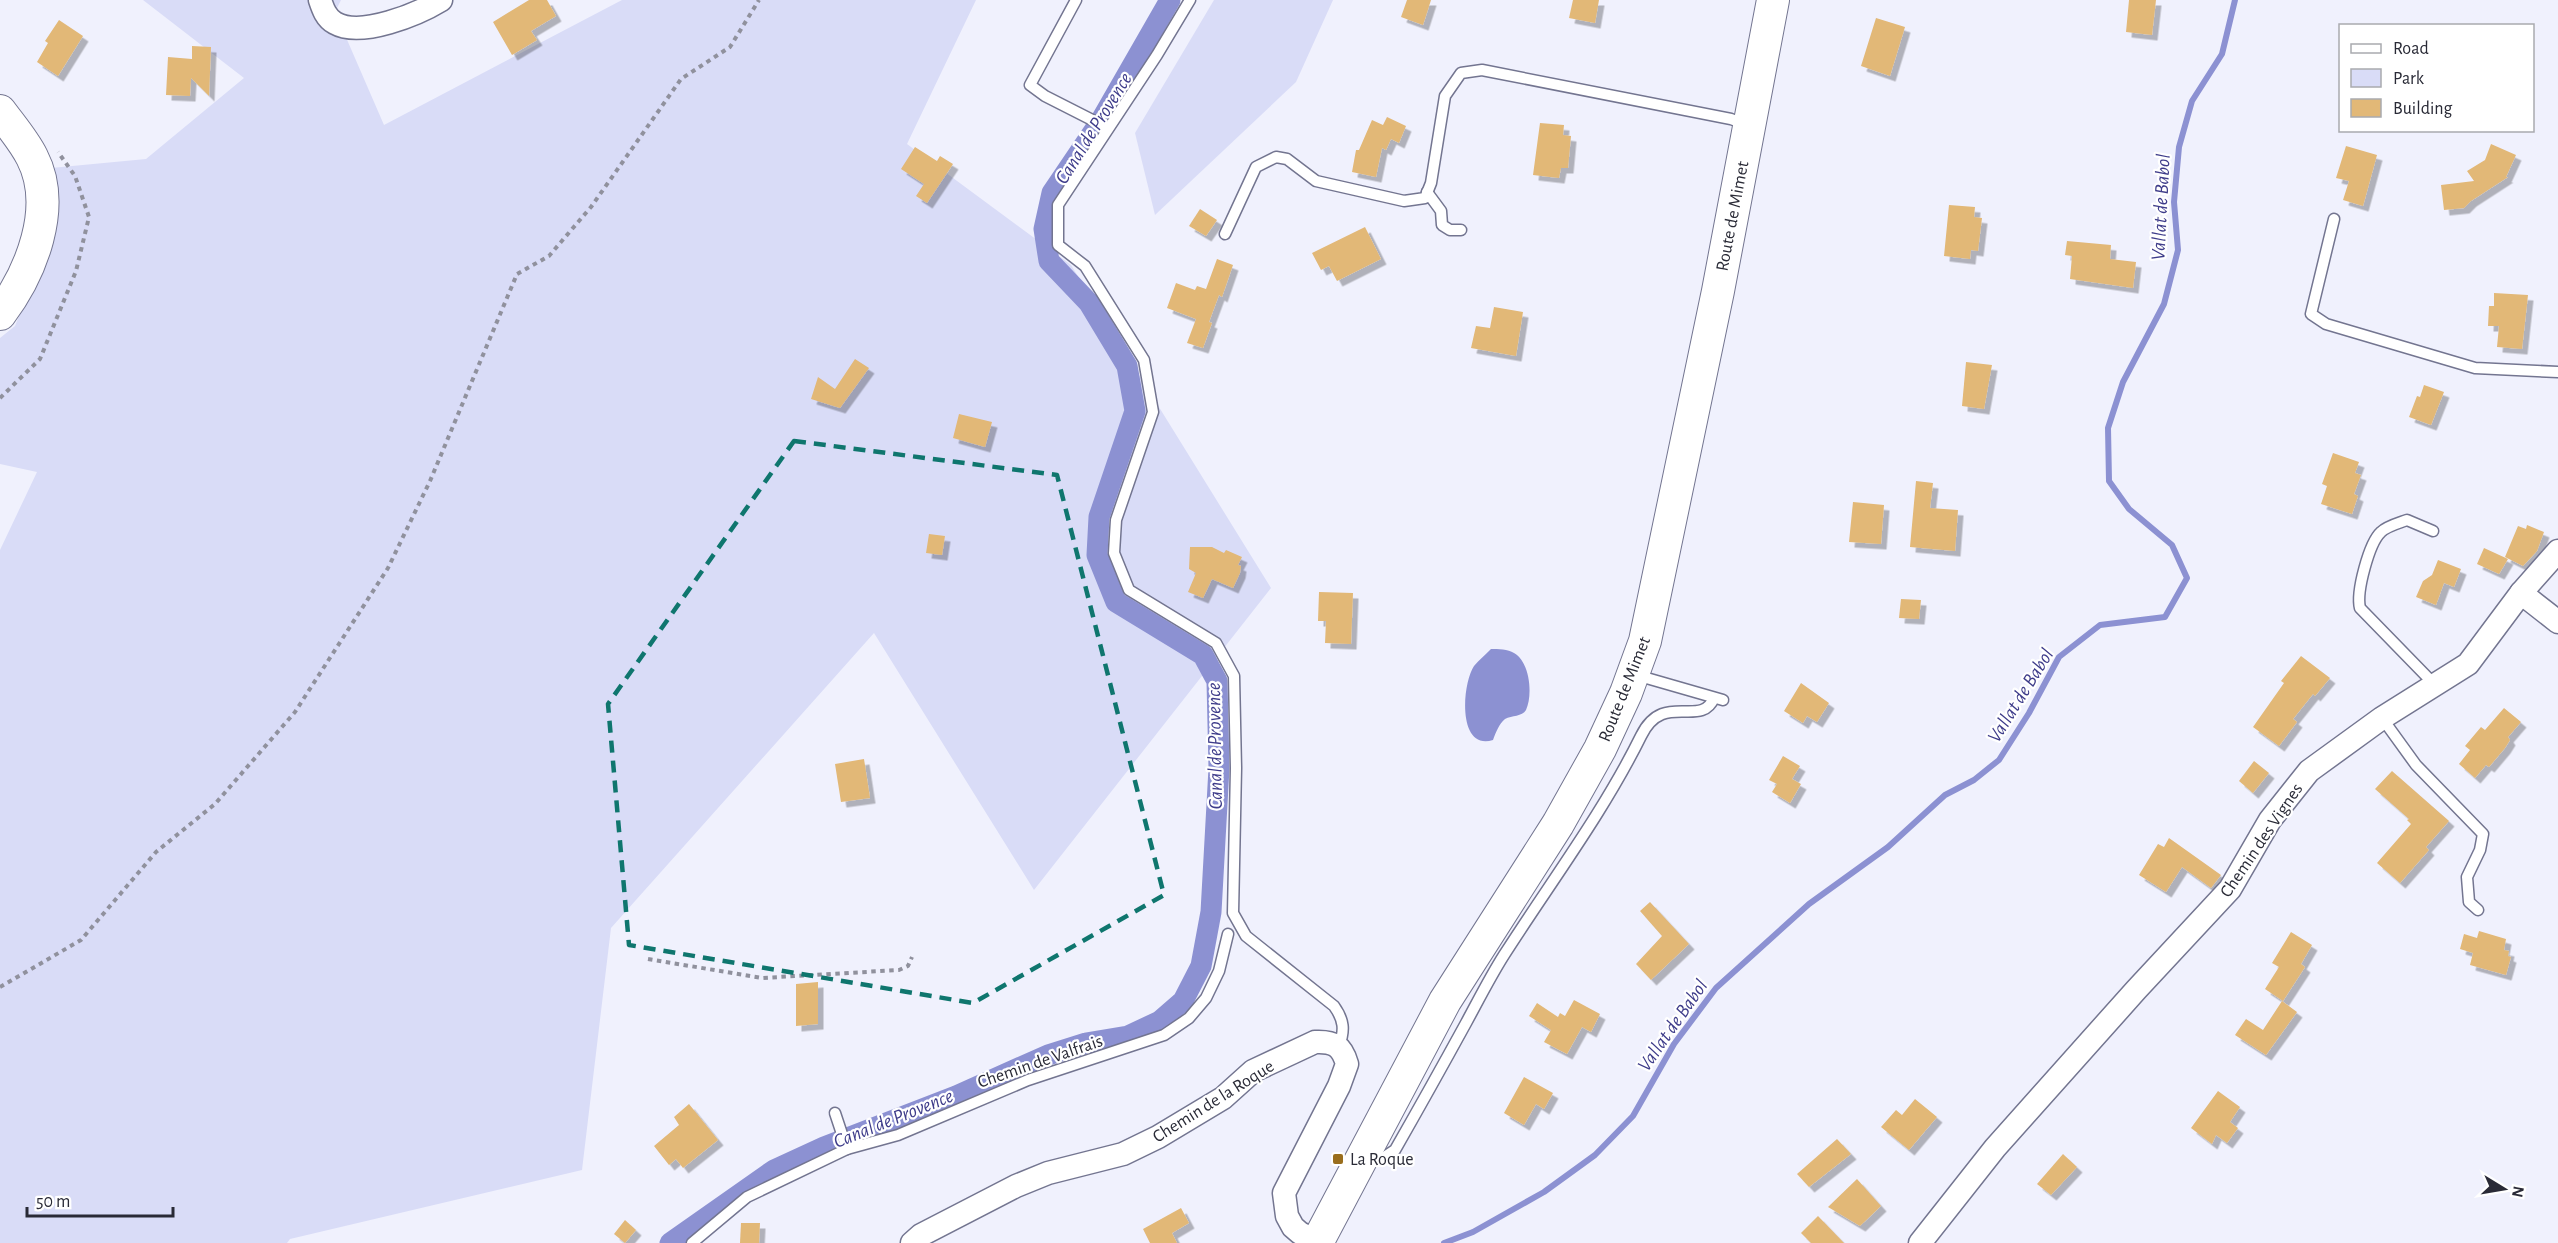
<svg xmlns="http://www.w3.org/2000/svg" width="2558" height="1243" font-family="'Alegreya Sans',sans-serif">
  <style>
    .green { fill: #d9dcf7 }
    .water { fill: #8c91d2 }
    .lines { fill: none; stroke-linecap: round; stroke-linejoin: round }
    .stream { stroke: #8c91d2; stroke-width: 6 }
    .canal { stroke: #8c91d2; stroke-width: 21 }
    .building { fill: #e2b877; filter: url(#shadow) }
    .lane-casing { stroke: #737590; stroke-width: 13 }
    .street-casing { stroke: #737590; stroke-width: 25 }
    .secondary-casing { stroke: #737590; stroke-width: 34 }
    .path { stroke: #90919d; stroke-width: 4; stroke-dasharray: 4.5 4.5; stroke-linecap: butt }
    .lane { stroke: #fff; stroke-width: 10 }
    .street { stroke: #fff; stroke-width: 22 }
    .secondary { stroke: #fff; stroke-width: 32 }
    .marked { fill: none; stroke: #0f766e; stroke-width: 4.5; stroke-dasharray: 12 8; stroke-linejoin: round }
    .poi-dot { fill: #9a6e1d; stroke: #fff; stroke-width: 2 }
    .labels { text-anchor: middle; stroke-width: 4.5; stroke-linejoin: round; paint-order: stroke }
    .street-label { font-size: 18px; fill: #292a36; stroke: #fff }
    .poi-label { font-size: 18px; fill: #292a36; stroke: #fff; text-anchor: start }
    .water-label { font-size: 20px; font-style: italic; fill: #3e3c8a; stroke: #fff }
  </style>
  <defs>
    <filter id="shadow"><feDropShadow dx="5.5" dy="5.5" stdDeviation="0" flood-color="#0004"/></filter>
  </defs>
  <rect width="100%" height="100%" fill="#f0f1fd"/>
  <!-- green -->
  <g class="green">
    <polygon points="143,0 341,0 335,12 384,125 622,0 976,0 907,144 1071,265 1271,588 1034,890 874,633 611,928 582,1170 290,1239 287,1243 0,1243 0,550 37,472 0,464 0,338 15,326 58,220 51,168 146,159 244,78"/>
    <polygon points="1214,0 1333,0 1296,82 1155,215 1135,133"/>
  </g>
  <!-- water -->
  <path class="water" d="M1491,649C1498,649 1508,649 1514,653C1530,662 1533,695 1526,710C1522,717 1512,715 1505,719C1499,724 1496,732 1493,740C1457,751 1462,684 1474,666C1479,660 1486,654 1491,649Z"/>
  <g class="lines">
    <!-- stream -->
    <polyline class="stream" points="1444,1243 1473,1232 1544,1192 1595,1155 1633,1116 1674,1044 1716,988 1809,904 1888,847 1945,795 1974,780 1999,760 2029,713 2059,657 2100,625 2165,617 2187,578 2172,545 2129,509 2109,481 2108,428 2123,382 2164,304 2178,250 2174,202 2179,147 2192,101 2222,54 2235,0"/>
    <!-- canal -->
    <polyline class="canal" points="670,1243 774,1170 824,1147 956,1096 1048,1055 1086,1043 1128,1036 1160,1021 1183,1001 1201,966 1211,912 1219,768 1217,681 1203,655 1116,602 1097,555 1099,517 1135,411 1127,366 1089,303 1049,261 1044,229 1052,193 1100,122 1170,0"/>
  </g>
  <!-- building -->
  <g class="building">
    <polygon points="529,0 547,0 556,16 531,31 537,40 512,55 493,22"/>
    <polygon points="1407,0 1431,0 1423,25 1401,17"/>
    <polygon points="1573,0 1599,0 1595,23 1569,18"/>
    <polygon points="2129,0 2156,0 2152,35 2126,32"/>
    <polygon points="1876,18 1905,27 1890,76 1861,66"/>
    <polygon points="59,20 83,36 58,76 37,62 48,43 45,41"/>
    <polygon points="192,46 211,47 209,96 191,78 190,96 166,95 168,57 192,59"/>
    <polygon points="1387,117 1406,126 1399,143 1391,139 1386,150 1382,148 1376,177 1352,172 1356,150 1359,150 1372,120 1383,125"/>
    <polygon points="1540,123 1564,125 1563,135 1571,136 1568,168 1561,168 1559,178 1533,175"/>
    <polygon points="2491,144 2516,155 2506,177 2508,177 2471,201 2464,208 2444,210 2441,185 2474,181 2467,171 2485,160"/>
    <polygon points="2346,146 2377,155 2363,206 2343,200 2349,181 2336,178"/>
    <polygon points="915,147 937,161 940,156 953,164 927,203 916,196 924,184 901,169"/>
    <polygon points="1949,205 1975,207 1974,217 1982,218 1978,251 1971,250 1970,259 1944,256"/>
    <polygon points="1200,209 1217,220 1206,236 1189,226"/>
    <polygon points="1365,227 1381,259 1337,281 1329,266 1321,270 1312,253"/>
    <polygon points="2067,241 2111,245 2110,259 2136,262 2133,288 2070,279 2072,256 2065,255"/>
    <polygon points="1217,259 1233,265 1222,297 1219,295 1209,322 1212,323 1203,348 1187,343 1196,319 1167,308 1176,283 1195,290 1197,286 1206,289"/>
    <polygon points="2494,293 2528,295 2522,349 2497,347 2499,326 2488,326 2489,306 2494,306"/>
    <polygon points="1494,307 1523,312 1516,356 1471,348 1476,326 1490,328"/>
    <polygon points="855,359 869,368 840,408 811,399 818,377 835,389"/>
    <polygon points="1966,362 1992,365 1984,409 1962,406"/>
    <polygon points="2424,385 2444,392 2431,425 2409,417 2417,396 2420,397"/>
    <polygon points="959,414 992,422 985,447 953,438"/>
    <polygon points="2333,453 2359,462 2355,473 2361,475 2354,494 2358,496 2352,514 2321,504 2327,486 2322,484"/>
    <polygon points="1916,481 1933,483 1930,508 1958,510 1955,551 1910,547"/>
    <polygon points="1853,502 1884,505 1881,544 1849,542"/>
    <polygon points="2527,525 2544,532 2537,551 2523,566 2505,557 2518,526 2526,529"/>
    <polygon points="929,534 945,536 942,555 926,553"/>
    <polygon points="1190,547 1212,547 1224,553 1226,550 1242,557 1238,565 1241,566 1240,573 1233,588 1212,579 1203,598 1188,592 1196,573 1189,569"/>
    <polygon points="2484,548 2508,559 2499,574 2477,564"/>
    <polygon points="2438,560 2461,569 2454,587 2444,583 2436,605 2416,597 2423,581 2432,575"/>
    <polygon points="1319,592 1353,593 1351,644 1325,643 1326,621 1318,621"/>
    <polygon points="1901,599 1921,600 1919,619 1899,618"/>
    <polygon points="2301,656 2330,678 2315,696 2313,694 2293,719 2297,722 2279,746 2253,727 2284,683 2281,681"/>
    <polygon points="1801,683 1829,703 1817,722 1807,716 1803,723 1784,711"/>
    <polygon points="2504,708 2521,722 2508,737 2510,740 2505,748 2489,767 2486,765 2475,778 2459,764 2470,750 2465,746 2481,727 2485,730"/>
    <polygon points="1783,756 1800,766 1792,779 1801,784 1790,803 1772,792 1777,784 1769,780"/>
    <polygon points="864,759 870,798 841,802 835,764"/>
    <polygon points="2254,761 2269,773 2253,793 2239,781"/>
    <polygon points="2392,771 2449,821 2426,847 2429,850 2400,883 2377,863 2411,824 2407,820 2409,819 2375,789"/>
    <polygon points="2169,838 2221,875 2211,888 2182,867 2166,892 2139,875 2158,844 2164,847"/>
    <polygon points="1650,902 1689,944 1651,980 1636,964 1662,936 1640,911"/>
    <polygon points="2479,931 2506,939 2504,950 2509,951 2508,956 2511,957 2506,975 2470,965 2473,953 2460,949 2464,934 2477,938"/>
    <polygon points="2291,932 2312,945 2301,964 2305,967 2283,1001 2265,989 2279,967 2272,963"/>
    <polygon points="818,982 818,1024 796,1026 796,984"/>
    <polygon points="1574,1000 1600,1014 1591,1032 1582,1027 1567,1054 1544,1042 1551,1030 1529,1016 1537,1003 1558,1017 1560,1013 1565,1016"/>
    <polygon points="2282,1001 2297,1012 2266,1055 2235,1035 2246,1019 2263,1030"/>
    <polygon points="1524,1077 1553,1093 1544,1109 1536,1104 1524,1125 1504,1113"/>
    <polygon points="2218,1091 2240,1107 2230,1122 2238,1128 2227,1143 2216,1135 2212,1144 2191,1128"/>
    <polygon points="1915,1099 1937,1117 1909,1150 1881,1127 1896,1110 1902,1115"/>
    <polygon points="689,1104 718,1140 683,1168 676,1159 669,1165 654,1146 679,1125 674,1117"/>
    <polygon points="1837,1139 1851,1154 1809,1187 1797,1174"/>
    <polygon points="2063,1154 2077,1167 2051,1195 2037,1184"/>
    <polygon points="1857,1179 1881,1206 1860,1226 1828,1207"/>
    <polygon points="1181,1208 1189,1223 1172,1233 1177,1243 1150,1243 1143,1229"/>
    <polygon points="1818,1216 1844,1243 1811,1243 1801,1233"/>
    <polygon points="625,1220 636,1230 625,1243 614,1234"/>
    <polygon points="741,1223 760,1223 759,1243 740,1243"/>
  </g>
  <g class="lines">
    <!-- lane casing -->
    <g class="lane-casing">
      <g id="lane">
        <polyline points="1076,0 1030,85 1045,96 1108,128"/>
        <path d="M1190,0L1157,55L1058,205V245L1085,266L1144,360L1153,412L1116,520L1114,553L1129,590L1216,643L1234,676L1236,768L1233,913L1246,936L1334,1006C1344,1020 1345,1030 1339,1046"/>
        <polyline points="1427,192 1441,211 1442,225 1450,230 1461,230"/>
        <polyline points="2334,219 2311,314 2326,324 2475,368 2558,372"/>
        <polyline points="1225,234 1256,167 1276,157 1287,159 1316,181 1404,201 1425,198 1431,183 1445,96 1461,73 1482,70 1731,119 1747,125"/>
        <path d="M2433,531L2407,520C2399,523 2387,526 2381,532C2369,543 2356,592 2360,608L2435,685"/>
        <polyline points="1636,675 1723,700"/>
        <polyline points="2382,718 2416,765 2483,834 2480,850 2467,877 2469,902 2478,910"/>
        <polyline points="835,1113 847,1149"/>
        <path d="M1368,1153L1383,1158L1395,1150C1419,1108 1443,1065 1466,1023C1478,1001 1490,977 1504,955C1550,883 1603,813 1641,736C1663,690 1701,729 1714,698"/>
        <polyline points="692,1243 747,1197 847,1149 898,1135 1028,1080 1164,1035 1189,1018 1206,998 1219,971 1228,934"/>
      </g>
    </g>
    <!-- street casing -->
    <g class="street-casing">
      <g id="street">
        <path d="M320,0C323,9 326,18 335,23C361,38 418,14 441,0"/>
        <polyline points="2521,593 2558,622"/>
        <path d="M912,1243L921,1235L1016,1186L1048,1173L1123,1154L1158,1137L1223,1098L1253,1071L1315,1042C1334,1041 1342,1046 1347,1064L1339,1086L1284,1193L1287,1216L1293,1227L1300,1233L1318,1242"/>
        <polyline points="1920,1243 1995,1148 2136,990 2230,889 2270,820 2309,771 2382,718 2468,664 2521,593 2558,551"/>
      </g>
    </g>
    <!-- secondary casing -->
    <g class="secondary-casing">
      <g id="secondary">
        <path d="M0,111C11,126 24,141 32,157C58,207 31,273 0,314"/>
        <polyline points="1317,1243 1445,1001 1558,824 1600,749 1626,693 1645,641 1718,291 1773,0"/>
      </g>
    </g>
    <!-- path -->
    <g class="path">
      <polyline points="0,398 40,359 76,271 89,217 75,176 58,152"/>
      <polyline points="648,959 762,978 899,970 908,966 912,957"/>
      <polyline points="0,987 81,940 156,852 215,804 295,712 388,568 430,481 517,274 549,256 591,207 681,79 730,47 759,0"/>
    </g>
    <!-- lane -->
    <use href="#lane" class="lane"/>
    <!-- street -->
    <use href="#street" class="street"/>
    <!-- secondary -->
    <use href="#secondary" class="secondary"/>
  </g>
  <!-- marked area -->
  <path class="marked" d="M794,441L1057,475L1164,895L973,1003L629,945L608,704Z"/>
  <!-- markers -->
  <rect class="poi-dot" x="1332" y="1153" width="12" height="12" rx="3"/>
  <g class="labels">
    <!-- street labels -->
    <g class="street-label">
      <text transform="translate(1732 216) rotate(-79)" y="6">Route de Mimet</text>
      <text transform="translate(1624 689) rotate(-68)" y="6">Route de Mimet</text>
      <text transform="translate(2261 840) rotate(-56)" y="6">Chemin des Vignes</text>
      <text transform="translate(1040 1061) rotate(-19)" y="6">Chemin de Valfrais</text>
      <text transform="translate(1213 1101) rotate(-32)" y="6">Chemin de la Roque</text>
    </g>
    <!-- poi labels -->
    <g class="poi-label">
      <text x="1350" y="1165">La Roque</text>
    </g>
    <!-- water labels -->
    <g class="water-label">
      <text transform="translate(1093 128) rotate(-58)" y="7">Canal de Provence</text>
      <text transform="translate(2160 207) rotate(-87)" y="7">Vallat de Babol</text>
      <text transform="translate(2020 695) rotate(-58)" y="7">Vallat de Babol</text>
      <text transform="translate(1214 746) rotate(-91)" y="7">Canal de Provence</text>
      <text transform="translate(1672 1025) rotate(-55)" y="7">Vallat de Babol</text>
      <text transform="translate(893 1118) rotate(-22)" y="7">Canal de Provence</text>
    </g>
  </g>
  <!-- legend -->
  <rect x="2339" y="24" width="195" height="108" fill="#ffffff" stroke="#a9aaaf" stroke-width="1.5"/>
  <rect x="2351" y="44" width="30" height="9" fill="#ffffff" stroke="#a9aaaf" stroke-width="1.5"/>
  <text x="2393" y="54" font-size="18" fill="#292a36">Road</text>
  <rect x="2351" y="69" width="30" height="18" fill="#d9dcf7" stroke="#a9aaaf" stroke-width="1.5"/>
  <text x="2393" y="84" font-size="18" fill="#292a36">Park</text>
  <rect x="2351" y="99" width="30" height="18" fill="#e2b877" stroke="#a9aaaf" stroke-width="1.5"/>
  <text x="2393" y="114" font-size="18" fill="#292a36">Building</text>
  <!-- north arrow -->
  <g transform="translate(2504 1189) rotate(101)" stroke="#ffffff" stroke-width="4.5" paint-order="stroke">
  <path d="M0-4.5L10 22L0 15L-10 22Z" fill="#292a36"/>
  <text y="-9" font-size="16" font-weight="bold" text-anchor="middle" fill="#292a36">N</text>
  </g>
  <!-- scale -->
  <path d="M27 1207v9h146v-9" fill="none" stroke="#292a36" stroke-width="3"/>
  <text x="36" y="1207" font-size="18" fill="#292a36" stroke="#ffffff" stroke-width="4.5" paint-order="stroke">50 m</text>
</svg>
